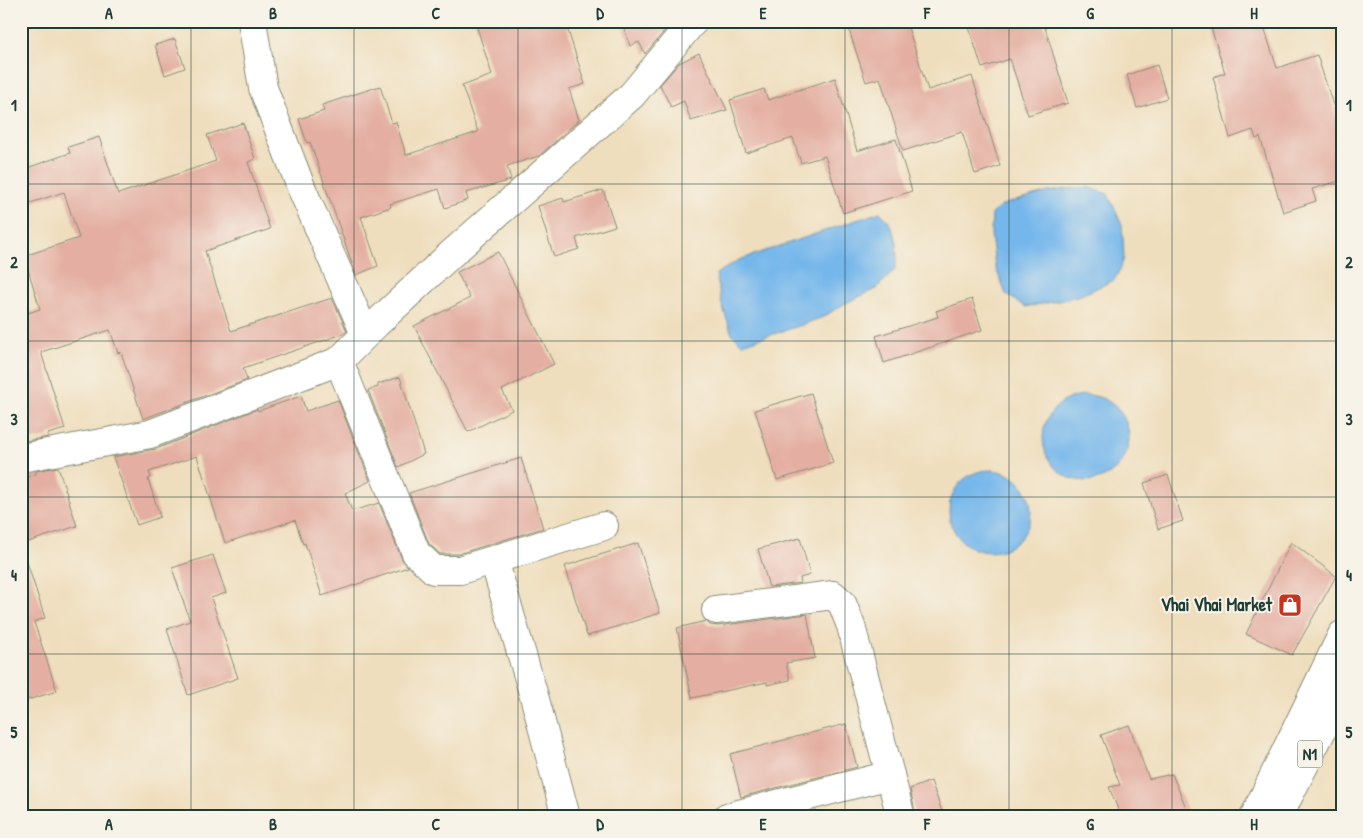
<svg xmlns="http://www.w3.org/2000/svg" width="1363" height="838" font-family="'Patrick Hand',sans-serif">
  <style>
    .water { fill: #76b7eb; stroke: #4a7a90 }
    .building { fill: #e4afa2 }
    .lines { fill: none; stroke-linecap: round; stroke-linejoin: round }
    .minor-casing { stroke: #878e78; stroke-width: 30 }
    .highway-casing { stroke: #878e78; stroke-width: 30 }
    .minor { stroke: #fff; stroke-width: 28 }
    .highway { stroke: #fff; stroke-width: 28 }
    .grid { fill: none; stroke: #1f3d34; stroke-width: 1; stroke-opacity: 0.55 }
    .labels { text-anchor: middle; stroke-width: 4; stroke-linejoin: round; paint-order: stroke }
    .shield { fill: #f7f3e8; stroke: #60746a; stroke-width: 1 }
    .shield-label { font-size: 16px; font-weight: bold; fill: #1f3d34 }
    .poi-label { font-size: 18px; font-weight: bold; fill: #1f3d34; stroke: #f7f3e8; text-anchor: end }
    .neatline { fill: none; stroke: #1f3d34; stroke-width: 2 }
    .grid-label { font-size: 16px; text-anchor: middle; font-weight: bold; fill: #1f3d34 }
  </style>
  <rect width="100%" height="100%" fill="#f7f3e8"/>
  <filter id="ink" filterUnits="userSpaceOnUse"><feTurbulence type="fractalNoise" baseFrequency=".02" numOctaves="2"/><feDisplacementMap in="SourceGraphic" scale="10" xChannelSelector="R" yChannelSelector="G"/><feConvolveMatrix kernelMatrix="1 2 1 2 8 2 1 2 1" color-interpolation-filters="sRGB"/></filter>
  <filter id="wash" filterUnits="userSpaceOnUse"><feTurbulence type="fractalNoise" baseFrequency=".0096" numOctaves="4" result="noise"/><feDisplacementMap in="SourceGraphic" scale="20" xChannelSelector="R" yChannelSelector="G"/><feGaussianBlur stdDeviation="1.12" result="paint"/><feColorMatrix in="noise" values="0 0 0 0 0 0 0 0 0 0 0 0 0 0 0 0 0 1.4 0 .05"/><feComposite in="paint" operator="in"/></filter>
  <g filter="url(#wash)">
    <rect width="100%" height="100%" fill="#efdebd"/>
    <!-- water -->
    <g class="water">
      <polygon points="1087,187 1108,194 1122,225 1123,238 1124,258 1120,270 1114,280 1081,295 1063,300 1025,307 1006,294 995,266 991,234 992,213 1005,204 1048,192 1066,189"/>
      <polygon points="880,212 891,224 896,242 897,258 895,270 876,289 844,304 823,317 802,325 742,344 732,334 722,305 716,274 739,260"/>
      <circle cx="1086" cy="438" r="43"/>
      <circle cx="990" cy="511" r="41"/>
    </g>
    <g id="blocks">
      <!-- building -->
      <g class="building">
        <polygon points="475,21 565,21 585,84 569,89 579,120 539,156 507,166 511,180 466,193 468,200 445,208 439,189 390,204 391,207 361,217 378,266 356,275 310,142 307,143 299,119 324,111 322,105 380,86 392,123 396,122 406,155 478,132 462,86 492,75"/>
        <polygon points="622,21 673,21 645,54 639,42 630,46"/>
        <polygon points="846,21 906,21 928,90 972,76 1000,166 975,174 962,132 903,151 880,78 866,82"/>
        <polygon points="967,21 1043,21 1068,103 1028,115 1010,59 982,68"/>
        <polygon points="1209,21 1262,21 1277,68 1317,55 1342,133 1342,180 1312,189 1316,201 1283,212 1260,137 1256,139 1253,130 1230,138 1213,77 1225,73"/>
        <polygon points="175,39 185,68 165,75 155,45"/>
        <polygon points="699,53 727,110 691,121 684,101 671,107 660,85 679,63"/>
        <polygon points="1157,65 1167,98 1137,108 1127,75"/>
        <polygon points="835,78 857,151 896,139 912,191 843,213 825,156 801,163 793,138 746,153 730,100 764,89 768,100"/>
        <polygon points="243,123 255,159 248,162 270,229 205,251 231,331 332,298 347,331 343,334 243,368 247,380 143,419 121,352 118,353 110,330 41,352 65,429 48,434 48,437 26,441 21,428 21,307 26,306 28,313 40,309 24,256 79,238 64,192 21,206 21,170 70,153 68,147 99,137 118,194 216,161 207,135"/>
        <polygon points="603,190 615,226 576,238 579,249 554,257 538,206 563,198 564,202"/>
        <polygon points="498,252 554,364 502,390 512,410 468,432 414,326 470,298 457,272"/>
        <polygon points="972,299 982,330 884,363 876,336 938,317 936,311"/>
        <polygon points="400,377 424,454 398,467 368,390 378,387 378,384"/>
        <polygon points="811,393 833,463 777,480 755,410"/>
        <polygon points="301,396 306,411 338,400 370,481 345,493 352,511 379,503 402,559 408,567 322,596 305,543 303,544 295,520 225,543 197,456 149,472 151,478 148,479 160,517 137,525 113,457 156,449 257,409 258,411"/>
        <polygon points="521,458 543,528 458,554 440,554 429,544 409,493"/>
        <polygon points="58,467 77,526 28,542 21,521 21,479 36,474 36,471"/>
        <polygon points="1168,475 1183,521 1158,529 1144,483"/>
        <polygon points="800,538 810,575 800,578 801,583 769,587 758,549"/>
        <polygon points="1291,542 1336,576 1292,655 1246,634"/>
        <polygon points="638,543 660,613 587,636 565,566"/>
        <polygon points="213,555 226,593 211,598 238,678 188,695 167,629 190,621 172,568"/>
        <polygon points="26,559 45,618 34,622 57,691 21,702 21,560"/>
        <polygon points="807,614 815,658 786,663 790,680 767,685 767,682 692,698 677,628 706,621 710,625 718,626"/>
        <polygon points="846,724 857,767 741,797 730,754"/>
        <polygon points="1129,725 1149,779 1172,774 1190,817 1121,817 1109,787 1120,785 1101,735"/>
        <polygon points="931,781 944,817 916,817 910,789"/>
      </g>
    </g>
  </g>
  <g filter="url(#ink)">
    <use href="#blocks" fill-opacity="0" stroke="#878e78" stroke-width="1"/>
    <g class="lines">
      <!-- minor casing -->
      <g class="minor-casing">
        <g id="minor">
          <polyline points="252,21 263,88 301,187 365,334"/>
          <polyline points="339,361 416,553 434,570 460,570 604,526"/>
          <polyline points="21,458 150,434 339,361 376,324 450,255 632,95 690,25 694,21"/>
          <polyline points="494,560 536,703 566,817"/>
          <polyline points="716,610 833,595 842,603 851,626 901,817"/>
          <polyline points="727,817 890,775"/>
        </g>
      </g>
      <!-- highway casing -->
      <g class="highway-casing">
        <g id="highway">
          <polyline points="1254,817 1342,635"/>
          <polyline points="1278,817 1342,691"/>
        </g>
      </g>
      <!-- minor -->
      <use href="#minor" class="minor"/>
      <!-- highway -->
      <use href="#highway" class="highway"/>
    </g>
  </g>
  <!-- grid -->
  <path class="grid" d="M191,21V817M354,21V817M518,21V817M682,21V817M845,21V817M1009,21V817M1172,21V817M21,184H1342M21,341H1342M21,497H1342M21,654H1342"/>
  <!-- icons -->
  <defs>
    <g id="shop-square" transform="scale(1.25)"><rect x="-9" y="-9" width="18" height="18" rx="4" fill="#c8321e" stroke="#f7f3e8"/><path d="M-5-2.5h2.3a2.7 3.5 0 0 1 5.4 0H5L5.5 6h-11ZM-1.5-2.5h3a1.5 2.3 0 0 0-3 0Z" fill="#fff"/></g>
  </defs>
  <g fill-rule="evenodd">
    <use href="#shop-square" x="1290" y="605"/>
  </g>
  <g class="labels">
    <!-- shield labels -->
    <rect class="shield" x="1297.5" y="740.5" width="25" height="27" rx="4"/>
    <g class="shield-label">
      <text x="1310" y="760">N1</text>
    </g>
    <!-- poi labels -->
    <g class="poi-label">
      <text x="1272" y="611">Vhai Vhai Market</text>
    </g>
  </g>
  <!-- margin -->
  <rect width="1363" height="838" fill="none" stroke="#f7f3e8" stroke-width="55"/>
  <rect x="28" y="28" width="1308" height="782" class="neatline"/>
  <g class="grid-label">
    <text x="109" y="19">A</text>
    <text x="273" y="19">B</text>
    <text x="436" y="19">C</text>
    <text x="600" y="19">D</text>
    <text x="763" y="19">E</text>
    <text x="927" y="19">F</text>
    <text x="1090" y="19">G</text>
    <text x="1254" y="19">H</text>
    <text x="14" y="111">1</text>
    <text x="1349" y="111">1</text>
    <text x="14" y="268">2</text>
    <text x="1349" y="268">2</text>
    <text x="14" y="425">3</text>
    <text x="1349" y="425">3</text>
    <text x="14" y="581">4</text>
    <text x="1349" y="581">4</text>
    <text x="14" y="738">5</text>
    <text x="1349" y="738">5</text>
    <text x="109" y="830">A</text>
    <text x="273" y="830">B</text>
    <text x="436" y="830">C</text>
    <text x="600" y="830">D</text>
    <text x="763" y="830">E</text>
    <text x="927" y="830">F</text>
    <text x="1090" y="830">G</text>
    <text x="1254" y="830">H</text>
  </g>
</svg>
